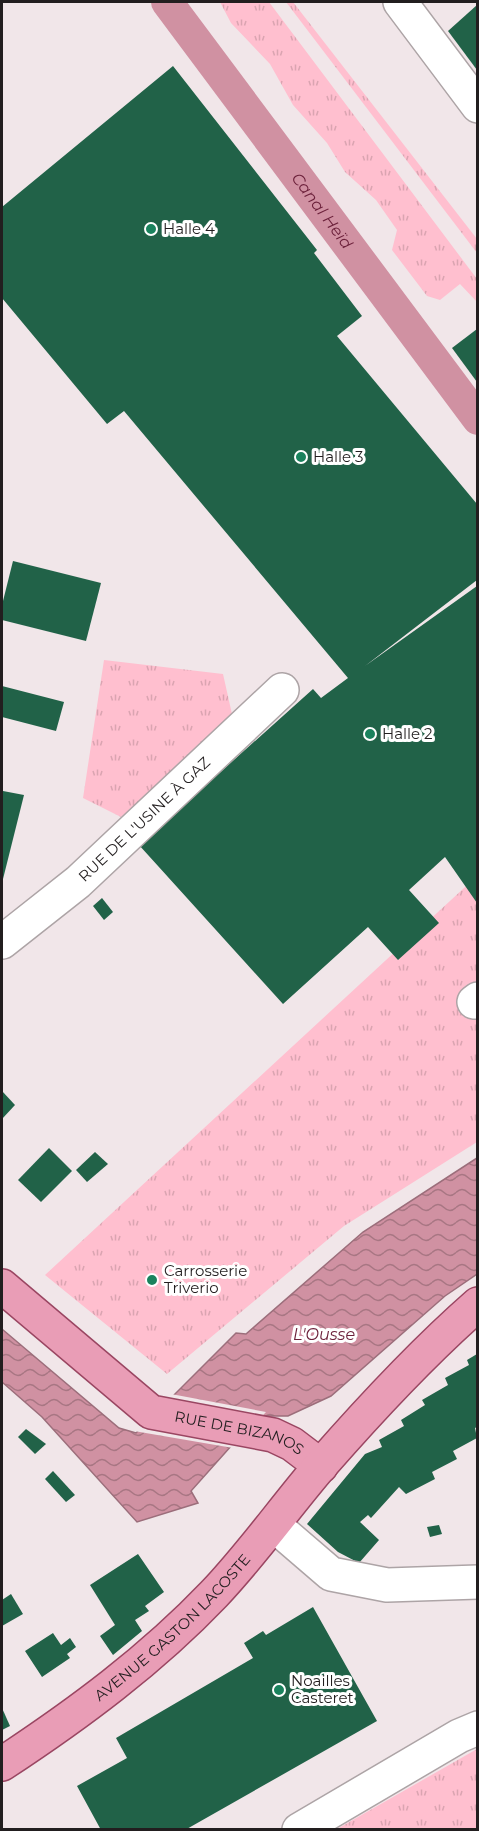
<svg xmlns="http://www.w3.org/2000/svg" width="479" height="1831" font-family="Montserrat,sans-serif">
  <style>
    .grass { fill: url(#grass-tufts) }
    .water { fill: url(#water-waves); stroke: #9c6e7b; stroke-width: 1.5 }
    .pier { fill: #f1e6e9 }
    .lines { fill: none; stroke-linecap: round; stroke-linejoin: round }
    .canal { stroke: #d091a2; stroke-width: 32 }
    .building { fill: #216248 }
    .minor-casing { stroke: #ada4a6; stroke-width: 36 }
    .major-casing { stroke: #9a4662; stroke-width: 36 }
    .minor { stroke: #fff; stroke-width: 33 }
    .major { stroke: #e99db6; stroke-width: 33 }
    .poi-dot { fill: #1a825d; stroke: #fff; stroke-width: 2 }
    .labels { text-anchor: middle; stroke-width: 6; stroke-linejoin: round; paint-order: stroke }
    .poi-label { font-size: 15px; fill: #221e1f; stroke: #fff; text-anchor: start }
    .street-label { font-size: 15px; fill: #221e1f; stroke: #fff }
    .water-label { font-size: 16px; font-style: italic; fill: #6c213b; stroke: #fff }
  </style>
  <defs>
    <pattern id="grass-tufts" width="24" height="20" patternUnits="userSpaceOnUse" patternTransform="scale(1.5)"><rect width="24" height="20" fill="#ffbfcf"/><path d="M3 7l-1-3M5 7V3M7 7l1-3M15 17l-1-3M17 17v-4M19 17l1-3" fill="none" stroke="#daa4b1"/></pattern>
    <pattern id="water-waves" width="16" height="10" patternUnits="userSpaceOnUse" patternTransform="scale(1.5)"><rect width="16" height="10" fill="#d091a2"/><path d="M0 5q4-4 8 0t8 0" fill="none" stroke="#a87683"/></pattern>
  </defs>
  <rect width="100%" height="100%" fill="#f1e6e9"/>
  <!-- grass -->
  <g class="grass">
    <polygon points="220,2 269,2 477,279 477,302 460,284 440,300 427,296 392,250 397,230 376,200 345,172 327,143 293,105 270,64 231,23"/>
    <polygon points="286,2 293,2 477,239 477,253"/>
    <polygon points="104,660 223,674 234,723 121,817 83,798"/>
    <polygon points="477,876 477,1142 344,1226 167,1374 45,1275"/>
    <polygon points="477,1749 477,1829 337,1829"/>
  </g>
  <!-- water -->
  <polygon class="water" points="477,1158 477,1274 445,1296 331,1396 288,1416 258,1416 191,1491 198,1503 137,1522 42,1417 2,1382 2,1329 119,1428 136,1433 236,1333 246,1334 363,1232"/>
  <!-- pier -->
  <polygon class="pier" points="171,1394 266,1412 233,1448 134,1431"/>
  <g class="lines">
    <!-- canal -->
    <path class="canal" id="s1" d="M167,2L478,419"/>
  </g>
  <!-- building -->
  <g class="building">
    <polygon points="477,5 477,70 448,31"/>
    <polygon points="173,66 317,250 314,253 362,316 337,336 477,504 477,580 365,666 477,586 477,903 445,857 409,890 439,923 398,960 368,927 283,1004 139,845 313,689 321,698 348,678 124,411 107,424 2,298 2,207"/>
    <polygon points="477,329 477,382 452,348"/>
    <polygon points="13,561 101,583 86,641 2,620 2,605"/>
    <polygon points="2,686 64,702 56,731 2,717"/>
    <polygon points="3,791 24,795 2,883 2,797"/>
    <polygon points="102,898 113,912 104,920 93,906"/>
    <polygon points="2,1091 15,1105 2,1119"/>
    <polygon points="49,1148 72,1171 41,1202 18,1180"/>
    <polygon points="95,1152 108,1164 87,1182 76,1170"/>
    <polygon points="477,1354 477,1427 475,1428 477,1438 453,1451 457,1459 432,1472 435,1479 406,1494 399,1487 371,1518 368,1515 360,1522 379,1540 359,1563 338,1552 307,1524 365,1454 382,1447 379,1440 404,1426 401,1420 425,1405 422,1400 448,1385 445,1378 469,1365 467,1360"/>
    <polygon points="26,1429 46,1444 35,1454 18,1437"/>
    <polygon points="53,1471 75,1495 66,1502 45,1479"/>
    <polygon points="439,1525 442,1534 430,1537 427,1527"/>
    <polygon points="138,1554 164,1592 145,1606 149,1611 135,1620 142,1631 113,1655 100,1636 115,1625 90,1585"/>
    <polygon points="11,1594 23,1614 2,1626 2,1600"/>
    <polygon points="313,1607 377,1721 185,1830 101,1830 77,1786 127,1758 116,1738 253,1658 244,1643 263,1631 266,1635"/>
    <polygon points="53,1633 61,1645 70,1638 76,1647 67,1654 70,1658 42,1677 25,1651"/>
    <polygon points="2,1708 10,1726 2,1730"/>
  </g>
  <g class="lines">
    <!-- minor casing -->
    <g class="minor-casing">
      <g id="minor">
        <polyline points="400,2 478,106"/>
        <path id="s2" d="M2,942L78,882L282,690"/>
        <polyline points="474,1002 478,999"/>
        <polyline points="274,1525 331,1574 387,1585 478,1582"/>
        <polyline points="299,1830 459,1736 478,1728"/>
      </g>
    </g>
    <!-- major casing -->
    <g class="major-casing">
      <g id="major">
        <path id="s3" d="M2,1286L151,1412L273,1435L292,1444L321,1466"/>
        <path id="s4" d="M2,1764C78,1714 151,1660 214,1594C253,1553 285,1507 322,1464C371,1408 422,1353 478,1304"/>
      </g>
    </g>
    <!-- minor -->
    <use href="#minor" class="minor"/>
    <!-- major -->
    <use href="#major" class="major"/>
  </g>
  <!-- markers -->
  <g class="poi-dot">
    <circle cx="151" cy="229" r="6"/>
    <circle cx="301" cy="457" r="6"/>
    <circle cx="370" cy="734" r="6"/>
    <circle cx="152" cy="1280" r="6"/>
    <circle cx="279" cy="1690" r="6"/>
  </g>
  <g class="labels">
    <!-- poi labels -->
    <g class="poi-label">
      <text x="163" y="234">Halle 4</text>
      <text x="313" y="462">Halle 3</text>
      <text x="382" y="739">Halle 2</text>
      <text x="164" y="1276">Carrosserie<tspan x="164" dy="17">Triverio</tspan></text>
      <text x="291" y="1686">Noailles<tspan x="291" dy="17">Casteret</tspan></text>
    </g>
    <!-- street labels -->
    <g class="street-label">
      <text dy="5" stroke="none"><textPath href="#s2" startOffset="188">RUE DE L'USINE À GAZ</textPath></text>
      <text dy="5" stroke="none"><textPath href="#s3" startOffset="286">RUE DE BIZANOS</textPath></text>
      <text dy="5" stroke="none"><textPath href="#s4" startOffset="219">AVENUE GASTON LACOSTE</textPath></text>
    </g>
    <!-- water labels -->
    <g class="water-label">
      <text dy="6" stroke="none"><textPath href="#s1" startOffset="260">Canal Heïd</textPath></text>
      <text x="324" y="1340">L'Ousse</text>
    </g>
  </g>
  <!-- border -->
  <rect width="479" height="1831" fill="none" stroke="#221e1f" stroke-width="6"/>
</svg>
